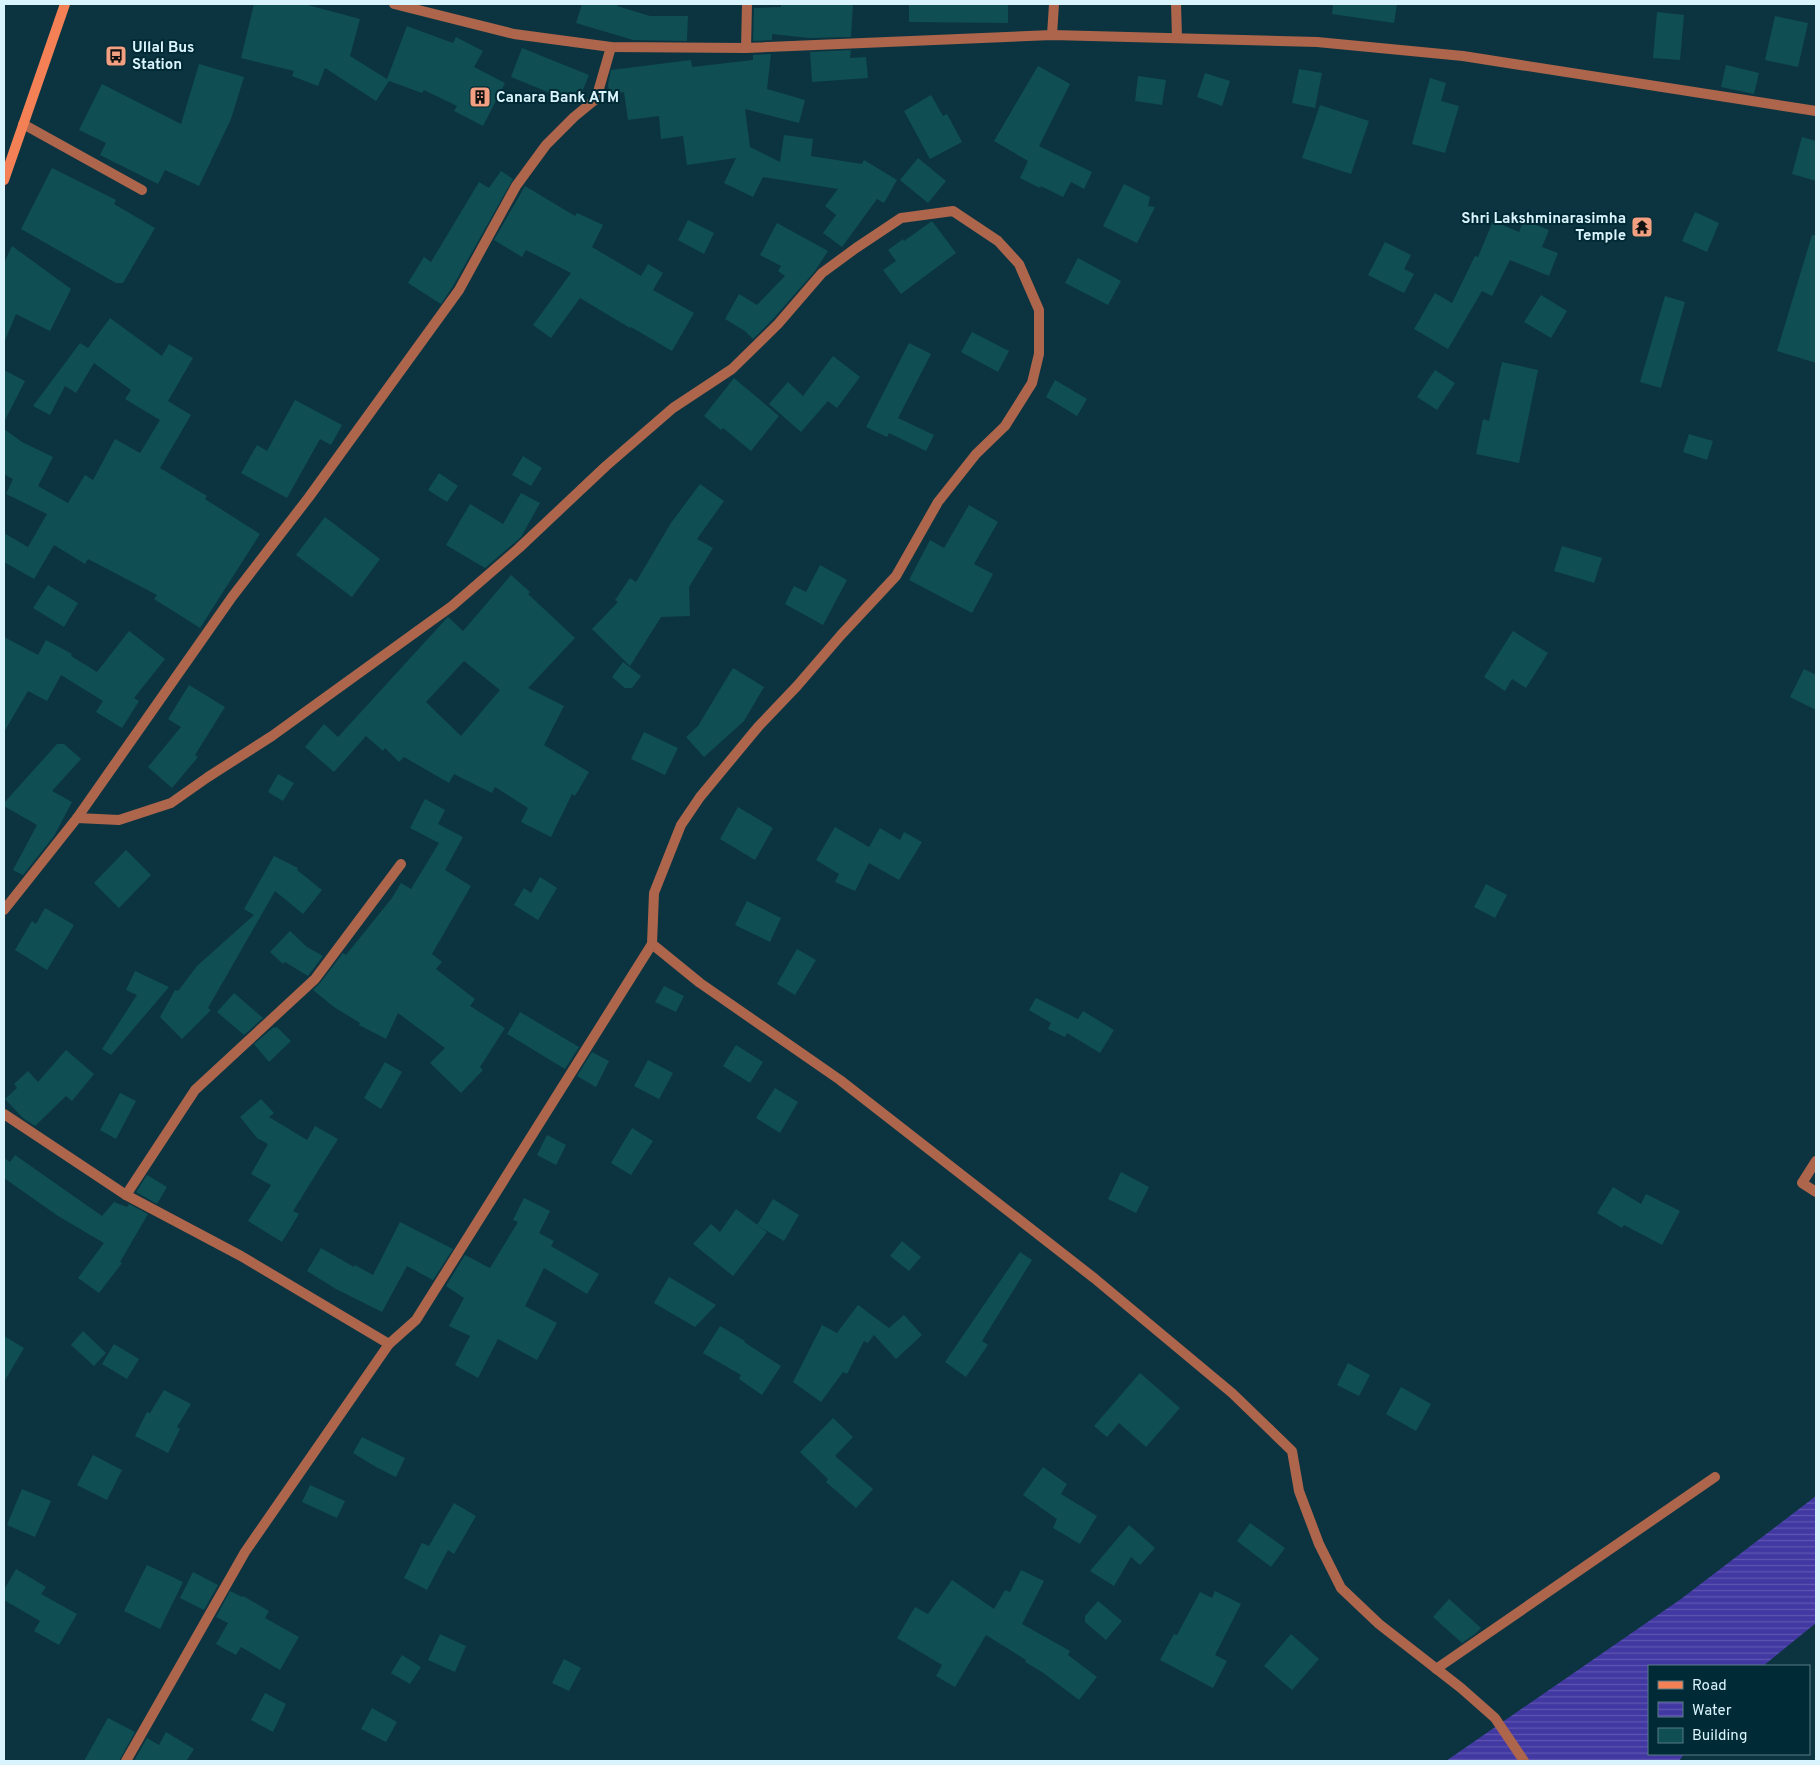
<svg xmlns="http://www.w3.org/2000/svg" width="1820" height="1765" font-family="Overpass,sans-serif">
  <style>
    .water { fill: url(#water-rules) }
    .building { fill: #0f4e52; fill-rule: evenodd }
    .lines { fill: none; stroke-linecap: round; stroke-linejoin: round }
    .lane { stroke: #ad654b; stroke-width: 10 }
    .street { stroke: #ad654b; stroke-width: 10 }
    .secondary { stroke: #f48156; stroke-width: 10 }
    .labels { text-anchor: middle; stroke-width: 4; stroke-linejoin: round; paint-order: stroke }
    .poi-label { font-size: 15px; font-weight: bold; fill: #daf4fd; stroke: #002a35; text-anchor: start }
  </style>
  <defs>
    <pattern id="water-rules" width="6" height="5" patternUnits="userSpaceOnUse" patternTransform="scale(1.25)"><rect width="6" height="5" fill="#4238a2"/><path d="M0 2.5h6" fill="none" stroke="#5d55b0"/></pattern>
  </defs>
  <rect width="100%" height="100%" fill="#0c3440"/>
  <!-- water -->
  <polygon class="water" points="1816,1496 1816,1623 1763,1666 1649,1666 1649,1754 1684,1754 1679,1761 1446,1761 1681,1599"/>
  <!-- building -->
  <g class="building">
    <polygon points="254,4 304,4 360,19 350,56 387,79 407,26 453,43 456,37 483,51 474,67 505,83 483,126 454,111 457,106 424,90 422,93 389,81 376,101 325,68 318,86 292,76 294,71 241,58"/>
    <polygon points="582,4 618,4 617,6 650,16 688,16 687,41 633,40 576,23"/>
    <polygon points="781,4 853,4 851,37 809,38 772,34 772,40 753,41 754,8 781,7"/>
    <polygon points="909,4 1008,4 1008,23 909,22"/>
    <polygon points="1333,4 1397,4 1394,23 1332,14"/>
    <polygon points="1657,12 1684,15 1680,60 1653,58"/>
    <polygon points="1775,16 1808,23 1798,67 1765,60"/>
    <polygon points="522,48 589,75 577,104 511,77"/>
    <polygon points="851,50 850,58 866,57 868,78 812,82 810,52"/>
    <polygon points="771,54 767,89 805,100 799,123 745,109 750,147 780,162 784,135 813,139 811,156 862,164 864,160 897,180 884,203 877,199 842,247 823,233 836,215 825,206 838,189 763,177 753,197 724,183 736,158 687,165 683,136 661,139 659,116 628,120 624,92 609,94 608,84 611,70 691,60 692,67 753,60 753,55"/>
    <polygon points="199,64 244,77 231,119 199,186 165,170 158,184 100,155 106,143 79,130 102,84 181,124"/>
    <polygon points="1726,65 1759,73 1754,94 1721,87"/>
    <polygon points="1038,66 1070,84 1039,146 1092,172 1084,189 1071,182 1063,197 1041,186 1040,188 1020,178 1028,161 994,141"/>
    <polygon points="1299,69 1322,73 1315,108 1292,103"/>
    <polygon points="1205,73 1230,81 1222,106 1197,97"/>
    <polygon points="1138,76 1166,80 1162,105 1135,101"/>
    <polygon points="1430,78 1446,83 1441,101 1459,106 1445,153 1412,144"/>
    <polygon points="931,95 943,116 947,114 962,142 930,159 904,111"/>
    <polygon points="1320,105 1369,121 1351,174 1302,158"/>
    <polygon points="1802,137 1816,141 1816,181 1792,174"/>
    <polygon points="918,158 946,181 928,203 900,180"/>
    <polygon points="52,168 116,200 114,204 155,228 123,283 116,283 21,229"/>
    <polygon points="501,171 513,179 453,286 441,304 408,283 424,257 431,262 479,182 489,188"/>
    <polygon points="1124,184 1150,197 1148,206 1155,207 1137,243 1103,226"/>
    <polygon points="525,186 575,216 577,213 603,225 592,247 641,276 648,264 663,273 653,290 694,313 672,351 631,327 630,328 580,298 551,338 533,325 571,273 526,250 522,257 494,240"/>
    <polygon points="1695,212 1719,223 1707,252 1682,241"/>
    <polygon points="688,220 714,233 704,254 678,240"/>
    <polygon points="1524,220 1549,230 1542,247 1558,253 1549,276 1510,260 1492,296 1482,291 1448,349 1414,329 1435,293 1452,303 1475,256 1478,257 1493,221 1519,232"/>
    <polygon points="932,221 956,253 901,294 883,270 896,261 888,250 903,239 904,241"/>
    <polygon points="777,223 828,251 815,271 773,319 753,339 745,331 725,319 739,294 757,305 785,276 778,271 781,266 760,255"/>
    <polygon points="1812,235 1816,235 1816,363 1777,351"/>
    <polygon points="1385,242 1411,255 1404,269 1414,274 1404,293 1368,275"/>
    <polygon points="12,246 71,289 50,331 16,314 4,343 4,263"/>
    <polygon points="1078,258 1121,281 1108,305 1065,283"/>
    <polygon points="1541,295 1567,311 1551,338 1524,322"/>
    <polygon points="1665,296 1685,302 1661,388 1640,382"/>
    <polygon points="110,318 162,356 169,344 193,358 168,401 191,415 160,468 207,496 205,499 260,534 200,628 154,599 157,595 88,559 85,564 54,545 34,579 4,562 4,533 28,547 47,514 6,494 13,479 5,475 4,478 4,429 22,442 53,457 38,486 68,503 85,475 93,480 115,439 140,453 160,420 125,399 131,390 94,363 76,393 65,386 50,415 33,406 80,343 88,348"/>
    <polygon points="972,332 1009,351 998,372 961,352"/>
    <polygon points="909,343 931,354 898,418 934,435 926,451 889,433 887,437 866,427"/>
    <polygon points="833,356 860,377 837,408 828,401 801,432 769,404 788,382 803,396"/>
    <polygon points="1502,362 1538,370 1519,463 1476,454 1483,419 1489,421"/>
    <polygon points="4,370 25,381 4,422"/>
    <polygon points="1435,370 1455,383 1437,410 1417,397"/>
    <polygon points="734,378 779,416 751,451 723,428 721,430 704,416"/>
    <polygon points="1055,380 1087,399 1077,416 1046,397"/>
    <polygon points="295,400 342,425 331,445 320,439 287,498 241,473 257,445 267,451"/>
    <polygon points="1689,434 1713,441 1707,460 1683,452"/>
    <polygon points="523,456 542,468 531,486 512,475"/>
    <polygon points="439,473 458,486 447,502 428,490"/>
    <polygon points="700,484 724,501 697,539 713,548 689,587 690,616 661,617 630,666 592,629 618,602 615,600 630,578 636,582 671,523"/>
    <polygon points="521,493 540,503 521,537 485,568 446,545 470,504 503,524"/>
    <polygon points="969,505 998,522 974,564 993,574 972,613 909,580 930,540 944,548"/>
    <polygon points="325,517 380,559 352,597 296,555"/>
    <polygon points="1562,546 1602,558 1594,583 1554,571"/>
    <polygon points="820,565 847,580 823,625 785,604 794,586 806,592"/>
    <path d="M511,575L530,592L528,594L575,638L528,688L564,706L544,745L589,772L575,796L572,794L551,837L521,822L528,808L495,787L492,793L454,774L449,783L404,757L399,762L385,748L383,751L366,736L334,772L305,747L324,724L338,737L446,619L448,617L463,631ZM464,661L500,690L461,736L426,702Z"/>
    <polygon points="48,585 78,603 64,627 33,608"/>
    <polygon points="129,631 165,659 134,698 139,701 122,728 96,712 103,701 61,675 47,701 28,691 4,732 4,637 38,655 46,640 72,654 71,656 97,672"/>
    <polygon points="1513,631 1548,653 1526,688 1512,679 1505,691 1484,677"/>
    <polygon points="623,662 641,676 632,688 625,688 612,677"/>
    <polygon points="733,668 764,687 744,721 704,757 686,737 698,726"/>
    <polygon points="1804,669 1816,675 1816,710 1790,697"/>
    <polygon points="189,685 225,707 195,755 198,757 172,788 148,767 181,727 168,719"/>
    <polygon points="644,732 678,748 665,775 631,759"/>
    <polygon points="57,744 64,744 81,759 52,791 72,802 54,836 23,875 13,870 37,825 4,806 4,803"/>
    <polygon points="278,774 294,783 283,801 268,792"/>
    <polygon points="425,799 445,810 438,824 463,837 445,870 471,886 432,954 442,962 436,969 475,999 470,1006 505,1028 480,1067 483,1070 461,1093 430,1063 445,1048 398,1013 386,1039 359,1025 360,1023 334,1007 313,990 320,983 343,953 346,955 392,898 401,883 411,889 439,843 410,828"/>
    <polygon points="738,807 773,828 755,860 720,839"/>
    <polygon points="835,827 869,847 880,828 900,840 904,832 922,842 899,880 869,863 855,891 835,882 839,874 816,860"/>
    <polygon points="126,850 151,875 119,908 94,883"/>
    <polygon points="274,856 298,868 297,870 322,890 303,914 275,891 208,1008 211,1010 182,1039 160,1017 175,990 178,991 197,966 254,915 244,909"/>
    <polygon points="540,877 557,888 538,920 514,905 524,888 531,893"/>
    <polygon points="1486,884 1507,895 1495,918 1474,907"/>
    <polygon points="747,901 781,918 770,942 735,925"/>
    <polygon points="45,908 74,925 47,970 15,950 32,921 36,924"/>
    <polygon points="290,931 307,947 323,956 308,976 285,962 283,964 270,952"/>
    <polygon points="797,949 816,960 795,995 777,984"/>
    <polygon points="135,971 169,987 111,1055 102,1049 137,995 126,990"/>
    <polygon points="664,986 684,996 676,1012 655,1002"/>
    <polygon points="234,993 263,1018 244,1035 217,1012"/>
    <polygon points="1036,998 1078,1019 1083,1011 1114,1030 1100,1053 1067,1033 1065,1037 1048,1029 1051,1023 1029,1010"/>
    <polygon points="520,1012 579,1047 565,1069 507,1034"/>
    <polygon points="274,1027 275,1028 277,1027 291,1041 269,1062 254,1044"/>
    <polygon points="736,1045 763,1062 750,1083 723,1066"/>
    <polygon points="66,1050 94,1074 72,1101 66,1096 35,1126 23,1118 5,1099 17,1088 14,1084 28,1071 38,1082"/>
    <polygon points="592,1052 609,1061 596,1087 577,1076"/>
    <polygon points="648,1060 673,1073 659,1099 634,1086"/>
    <polygon points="385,1062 402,1072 381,1109 364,1098"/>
    <polygon points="775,1088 798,1102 780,1133 756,1118"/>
    <polygon points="120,1093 136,1101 116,1139 100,1130"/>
    <polygon points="261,1099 274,1113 269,1117 307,1140 315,1126 338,1139 293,1211 299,1214 282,1242 248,1221 271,1185 251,1174 268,1144 257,1138 240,1117"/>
    <polygon points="632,1128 653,1141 631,1175 611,1163"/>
    <polygon points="547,1135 566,1145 556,1165 537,1155"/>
    <polygon points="15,1155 102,1216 114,1202 127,1207 129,1204 148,1214 120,1262 122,1263 99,1293 78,1278 104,1243 58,1216 4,1178 4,1158 10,1162"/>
    <polygon points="1121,1172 1149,1187 1136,1213 1108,1199"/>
    <polygon points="147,1175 167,1187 157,1204 136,1192"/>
    <polygon points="1613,1187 1641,1204 1646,1194 1680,1211 1662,1245 1624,1225 1622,1228 1597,1213"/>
    <polygon points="524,1198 550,1211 539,1233 554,1241 551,1246 599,1274 587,1294 544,1268 525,1306 557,1323 537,1360 498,1339 478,1378 455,1365 470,1336 449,1326 464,1298 446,1286 465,1255 490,1268 518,1222 513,1220"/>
    <polygon points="773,1199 799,1215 784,1241 757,1225"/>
    <polygon points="736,1209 767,1232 733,1276 693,1244 711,1224 720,1232"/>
    <polygon points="400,1222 453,1249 433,1280 407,1266 382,1312 336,1289 307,1271 321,1248 354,1267 355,1265 373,1275"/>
    <polygon points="902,1241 921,1257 909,1271 890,1256"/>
    <polygon points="1020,1252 1032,1260 982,1341 988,1345 966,1377 945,1362"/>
    <polygon points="669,1277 716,1305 695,1327 654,1303"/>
    <polygon points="858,1305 889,1328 904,1315 922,1335 896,1359 874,1335 868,1343 864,1341 847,1374 843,1372 821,1402 793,1382 822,1325 837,1333"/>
    <polygon points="720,1326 745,1341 744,1342 781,1366 762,1395 739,1379 741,1375 703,1353"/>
    <polygon points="83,1331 106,1353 94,1366 71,1345"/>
    <polygon points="4,1336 24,1348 4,1382"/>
    <polygon points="114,1344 139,1359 127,1379 102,1364"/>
    <polygon points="1348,1363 1370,1375 1359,1396 1337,1385"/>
    <polygon points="1140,1373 1180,1408 1146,1447 1119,1423 1107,1437 1094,1426"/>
    <polygon points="1401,1387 1431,1404 1416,1431 1386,1414"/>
    <polygon points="164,1390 191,1404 177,1427 180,1429 168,1453 135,1436 147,1412 150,1413"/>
    <polygon points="833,1418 853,1437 835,1456 873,1489 856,1508 826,1482 828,1479 800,1452"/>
    <polygon points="362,1437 405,1458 396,1477 376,1467 353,1453"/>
    <polygon points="93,1455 122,1470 107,1500 77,1485"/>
    <polygon points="1043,1467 1067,1484 1061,1494 1097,1516 1080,1544 1053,1528 1057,1519 1023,1495"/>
    <polygon points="310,1485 345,1501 337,1518 302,1502"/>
    <polygon points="22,1489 51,1501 35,1537 7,1525"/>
    <polygon points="454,1503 476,1516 454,1554 448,1550 427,1590 404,1578 422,1543 429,1546"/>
    <polygon points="1250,1523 1285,1548 1271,1567 1237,1541"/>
    <polygon points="1129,1525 1155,1548 1140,1565 1131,1557 1114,1586 1090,1571"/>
    <polygon points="147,1565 183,1582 160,1629 124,1611"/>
    <polygon points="16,1569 46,1587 41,1594 77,1614 59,1645 34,1631 40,1621 4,1600 4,1590"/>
    <polygon points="1021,1570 1044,1581 1022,1624 1070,1651 1068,1655 1097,1677 1079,1700 1042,1672 1025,1662 1026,1660 986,1635 955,1687 936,1676 942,1665 897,1638 915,1607 928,1614 952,1580 994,1609 1005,1590 1010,1592"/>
    <polygon points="193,1572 218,1585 204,1610 180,1598"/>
    <polygon points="230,1591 242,1597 243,1596 269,1611 265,1618 299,1637 280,1670 241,1647 236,1655 216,1644 228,1623 216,1617"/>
    <polygon points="1215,1591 1241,1604 1215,1655 1227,1661 1213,1688 1160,1660 1174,1634 1177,1635 1200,1592 1212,1598"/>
    <polygon points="1449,1599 1481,1628 1475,1634 1462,1643 1433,1617"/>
    <polygon points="1098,1601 1122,1621 1106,1640 1085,1622 1085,1616"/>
    <polygon points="440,1634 466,1646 455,1672 428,1660"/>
    <polygon points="1291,1634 1319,1659 1292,1690 1264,1666"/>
    <polygon points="402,1655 421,1667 410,1684 391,1673"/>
    <polygon points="564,1659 581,1668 569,1691 552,1683"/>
    <polygon points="265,1693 286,1704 273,1732 251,1720"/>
    <polygon points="372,1708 397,1722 386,1742 361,1729"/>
    <polygon points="108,1718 135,1732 119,1761 84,1761"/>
    <polygon points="166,1732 194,1749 187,1760 190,1761 134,1761 147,1738 159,1745"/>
  </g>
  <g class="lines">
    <!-- lane -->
    <polyline class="lane" points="23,124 142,190"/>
    <!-- street -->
    <g class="street">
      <polyline points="394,4 514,34 611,47 746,48 1052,35 1317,42 1463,56 1816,111"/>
      <polyline points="1176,4 1177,38"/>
      <polyline points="1052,35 1054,4"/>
      <polyline points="746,48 747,4"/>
      <polyline points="77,818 119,820 171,803 208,777 272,736 452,606 519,548 606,466 673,408 732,369 778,324 822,273 856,248 901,218 953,211 998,241 1019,264 1039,310 1039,354 1032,383 1005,426 976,454 938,502 896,576 841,635 797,686 758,727 700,797 681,825 654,893 652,944 700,983 840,1080 1094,1278 1232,1393 1292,1451 1299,1491 1319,1544 1341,1588 1379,1624 1461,1688 1495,1718 1524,1761"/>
      <polyline points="4,910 77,818 232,597 309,497 459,290 516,186 546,145 574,117 596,99 611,47"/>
      <polyline points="4,1114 126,1195 241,1256 389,1344"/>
      <polyline points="1816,1161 1802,1183 1816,1192"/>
      <polyline points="126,1195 195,1090 315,979 401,864"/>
      <polyline points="1436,1669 1715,1477"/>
      <polyline points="126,1761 245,1552 389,1344 416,1320 652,944"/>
    </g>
    <!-- secondary -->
    <polyline class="secondary" points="4,180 65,4"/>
  </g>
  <!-- icons -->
  <defs>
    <g id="bus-square" transform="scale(1.125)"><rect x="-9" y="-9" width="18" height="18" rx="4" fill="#f2a081" stroke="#002a35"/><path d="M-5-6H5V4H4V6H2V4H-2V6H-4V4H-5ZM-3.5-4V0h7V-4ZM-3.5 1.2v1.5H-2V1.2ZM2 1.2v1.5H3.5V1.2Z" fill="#111"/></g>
    <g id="building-square" transform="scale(1.125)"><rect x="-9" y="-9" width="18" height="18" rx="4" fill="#f2a081" stroke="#002a35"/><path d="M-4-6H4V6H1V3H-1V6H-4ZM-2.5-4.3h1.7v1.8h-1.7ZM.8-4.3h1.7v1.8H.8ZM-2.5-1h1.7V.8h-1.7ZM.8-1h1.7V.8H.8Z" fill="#111"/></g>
    <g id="temple-square" transform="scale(1.125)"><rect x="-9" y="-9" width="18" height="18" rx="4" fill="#f2a081" stroke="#002a35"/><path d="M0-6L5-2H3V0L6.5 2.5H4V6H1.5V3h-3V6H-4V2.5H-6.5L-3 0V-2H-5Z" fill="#111"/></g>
  </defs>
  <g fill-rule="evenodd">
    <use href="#bus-square" x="116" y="56"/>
    <use href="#building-square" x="480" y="97"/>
    <use href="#temple-square" x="1642" y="227"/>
  </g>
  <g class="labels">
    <!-- poi labels -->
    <g class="poi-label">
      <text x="132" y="52">Ullal Bus<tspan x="132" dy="17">Station</tspan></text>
      <text x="496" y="102">Canara Bank ATM</text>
      <text x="1626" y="223" text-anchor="end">Shri Lakshminarasimha<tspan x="1626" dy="17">Temple</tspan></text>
    </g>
  </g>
  <!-- border -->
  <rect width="1820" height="1765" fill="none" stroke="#daf4fd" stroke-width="10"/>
  <!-- legend -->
  <rect x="1648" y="1665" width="162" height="90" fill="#002a35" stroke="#577b85"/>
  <rect x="1658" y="1681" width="25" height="8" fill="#f48156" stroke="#577b85"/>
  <text x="1692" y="1690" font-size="15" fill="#daf4fd">Road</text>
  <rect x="1658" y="1702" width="25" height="15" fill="url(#water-rules)" stroke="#577b85"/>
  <text x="1692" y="1715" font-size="15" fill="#daf4fd">Water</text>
  <rect x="1658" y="1728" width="25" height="15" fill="#0f4e52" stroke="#577b85"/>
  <text x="1692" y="1740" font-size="15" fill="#daf4fd">Building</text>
</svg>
